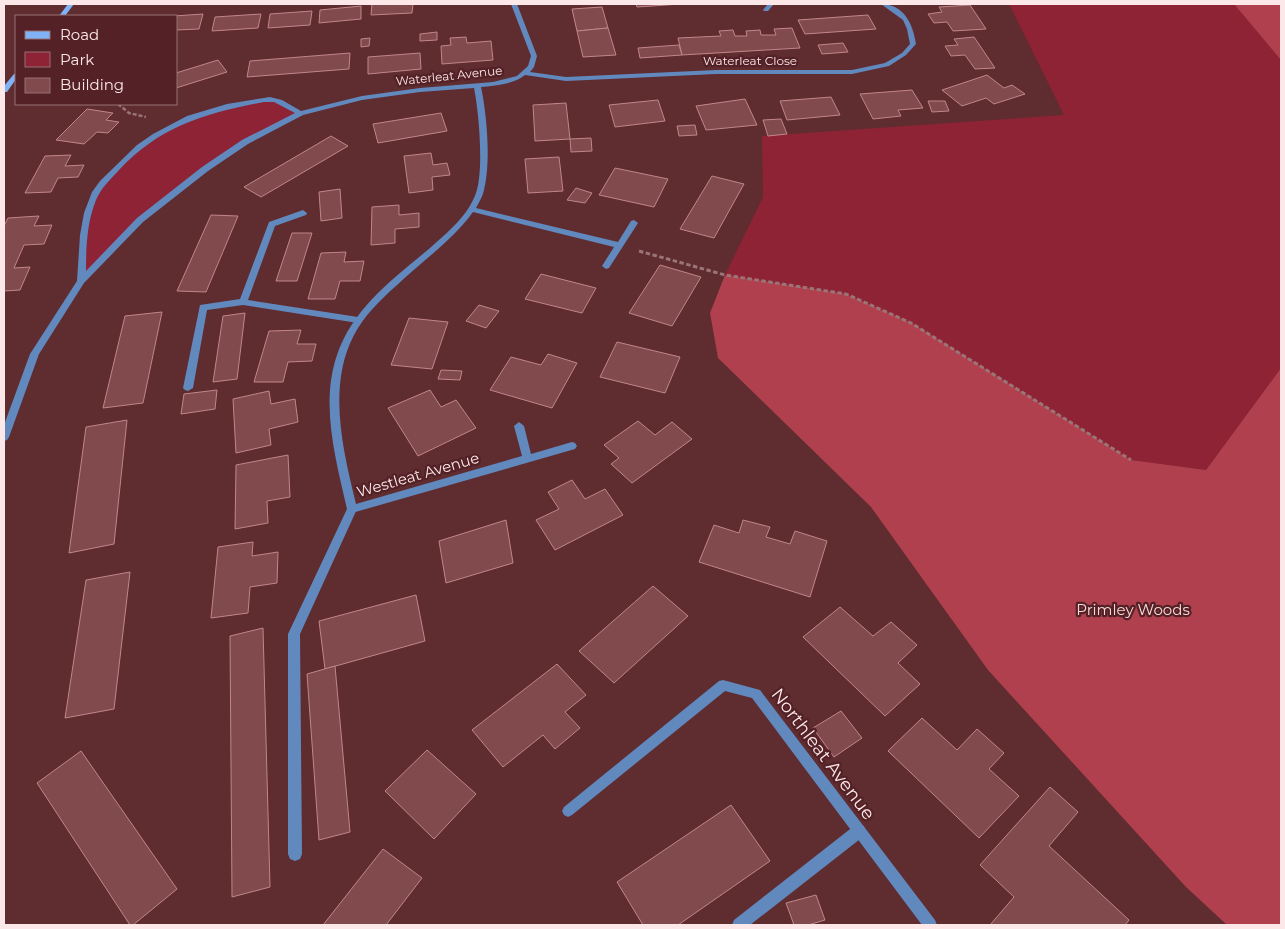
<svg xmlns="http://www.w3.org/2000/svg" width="1285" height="929" font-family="Montserrat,sans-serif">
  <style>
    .green { fill: #8e2335 }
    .forest { fill: #b0404d }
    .building { fill: #814b4e; stroke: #c28689 }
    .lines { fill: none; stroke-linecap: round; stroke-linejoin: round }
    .path-far1 { stroke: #9b7477; stroke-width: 2.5; stroke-dasharray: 4 2; stroke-linecap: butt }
    .path { stroke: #9b7477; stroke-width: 3; stroke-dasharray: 4.5 2.5; stroke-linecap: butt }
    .lane { fill: #6189be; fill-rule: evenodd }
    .street { fill: #6189be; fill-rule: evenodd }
    .secondary { fill: #80b2f6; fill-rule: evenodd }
    .labels { text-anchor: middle; stroke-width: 4.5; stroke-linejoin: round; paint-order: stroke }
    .far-street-label { font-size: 12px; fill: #fce8e8; stroke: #532126 }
    .street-label { font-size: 15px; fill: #fce8e8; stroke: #532126 }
    .park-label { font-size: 15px; fill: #f8d9d9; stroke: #532126 }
    .near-street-label { font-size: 18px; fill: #fce8e8; stroke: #532126 }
  </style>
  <rect width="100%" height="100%" fill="#5f2c30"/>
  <!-- green -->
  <g class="green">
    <polygon points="1009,4 1234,4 1281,60 1281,368 1206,470 1131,460 912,323 846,294 725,275 763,197 762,136 1064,115"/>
    <polygon points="273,99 300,113 245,142 140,220 81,281 82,252 97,191 143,141 203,112"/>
  </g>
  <!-- forest -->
  <g class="forest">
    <polygon points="1234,4 1281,4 1281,60"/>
    <polygon points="725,275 846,294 912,323 1131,460 1206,470 1281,368 1281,925 1227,925 1186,887 988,670 871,507 718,358 710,313"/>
  </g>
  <!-- building -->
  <g class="building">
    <polygon points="372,4 413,4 412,13 371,15"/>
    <polygon points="636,4 681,4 637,7"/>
    <polygon points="970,5 986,29 953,31 947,22 934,23 928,14 942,12 939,7"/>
    <polygon points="361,6 361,19 319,23 320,10"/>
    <polygon points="602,7 608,28 577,31 572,9"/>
    <polygon points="312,11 310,25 268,28 270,14"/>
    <polygon points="203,14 199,29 176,30 176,16 174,16"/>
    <polygon points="261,14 258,28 212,31 215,17"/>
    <polygon points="868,15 876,29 805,34 798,20"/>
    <polygon points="608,28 616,55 583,57 577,31"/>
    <polygon points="792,28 800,48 682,55 678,38 721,36 719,31 733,30 735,36 747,36 746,31 760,30 761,35 776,35 774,29"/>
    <polygon points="437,32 437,40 420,41 420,34"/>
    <polygon points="466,37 467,43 491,41 493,60 442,64 441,46 451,45 450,38"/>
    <polygon points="974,37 995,68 975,69 965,55 951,56 945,46 958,45 954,39"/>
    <polygon points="370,38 369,46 361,47 361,39"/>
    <polygon points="843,43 848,52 822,54 818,45"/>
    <polygon points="679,45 682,55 640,58 638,48"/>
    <polygon points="350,53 349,69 247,77 250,61"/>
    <polygon points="420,53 421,69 368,74 368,57"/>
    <polygon points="218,60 227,72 176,88 176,73"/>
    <polygon points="987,75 1004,88 1012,85 1025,94 994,104 986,98 962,106 942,90"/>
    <polygon points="912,90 923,108 898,110 901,116 873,119 860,94"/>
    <polygon points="831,97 840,115 787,120 780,101"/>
    <polygon points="745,99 757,125 706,130 696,106"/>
    <polygon points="658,100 665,121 615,127 609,105"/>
    <polygon points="928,101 945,101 949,111 932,112"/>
    <polygon points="566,103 570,139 535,141 533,105"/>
    <polygon points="87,109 113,113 106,120 119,122 108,133 97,132 84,144 56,140"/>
    <polygon points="441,113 447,131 378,143 373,124"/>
    <polygon points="781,119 787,134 768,136 763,120"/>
    <polygon points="695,125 697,135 679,136 677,126"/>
    <polygon points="331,136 348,146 261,197 244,187"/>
    <polygon points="591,138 592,151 571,152 570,139"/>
    <polygon points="431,153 433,165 447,163 450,175 432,177 433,190 409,193 404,156"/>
    <polygon points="71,155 65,166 84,165 78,177 58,178 51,192 25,193 45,156"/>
    <polygon points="559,157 563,191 528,193 525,159"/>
    <polygon points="615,168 668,179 654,207 599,195"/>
    <polygon points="712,176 744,184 714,238 680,229"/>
    <polygon points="576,188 592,193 585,203 567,200"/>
    <polygon points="340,189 342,218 321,221 319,192"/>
    <polygon points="399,205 399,215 419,213 419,227 395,229 395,243 371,245 372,207"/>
    <polygon points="211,215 238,216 206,292 177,291"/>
    <polygon points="39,216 34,226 52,225 44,244 24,245 14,268 30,267 20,290 4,291 4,226 8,218"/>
    <polygon points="292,233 312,233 297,281 276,281"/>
    <polygon points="346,252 344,262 364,261 360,281 340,281 335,299 308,299 321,253"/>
    <polygon points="660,265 701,277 672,326 629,313"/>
    <polygon points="541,274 596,288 582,313 525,299"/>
    <polygon points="479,305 499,311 486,328 466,321"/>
    <polygon points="162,312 143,403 103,408 125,316"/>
    <polygon points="245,313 237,379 213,382 223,316"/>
    <polygon points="409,318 448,322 432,369 391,365"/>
    <polygon points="301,330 297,344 316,344 312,361 288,362 283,382 254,382 269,331"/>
    <polygon points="617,342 680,357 665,393 600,377"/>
    <polygon points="548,354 577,363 552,408 490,390 511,357 541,365"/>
    <polygon points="441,370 462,371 460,380 438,379"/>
    <polygon points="217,390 215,409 181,414 184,394"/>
    <polygon points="430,390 441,407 456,400 476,428 418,456 388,408"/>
    <polygon points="269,391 271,404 295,399 298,422 269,429 271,445 236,453 233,399"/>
    <polygon points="127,420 114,544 69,553 86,427"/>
    <polygon points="638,421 655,435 672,422 692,439 632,483 611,464 619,458 604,445"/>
    <polygon points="288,455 290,497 267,501 268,523 235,529 236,465"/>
    <polygon points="572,480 585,499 605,489 623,515 555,550 536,520 559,509 548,492"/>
    <polygon points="506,520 513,563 446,583 439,541"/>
    <polygon points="743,520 770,527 766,537 790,544 795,531 827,541 810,597 699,562 714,525 739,533"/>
    <polygon points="253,542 252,556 278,552 277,583 250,587 248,613 211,618 218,547"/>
    <polygon points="130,572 114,709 65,718 86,580"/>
    <polygon points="653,586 688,616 614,683 579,651"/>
    <polygon points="416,595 425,641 325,669 319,621"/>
    <polygon points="840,607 873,636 891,622 917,645 898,663 920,684 885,716 803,637"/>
    <polygon points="263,628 270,887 232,897 230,636"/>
    <polygon points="557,664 586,695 565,712 580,728 555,749 543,735 503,767 472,730"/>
    <polygon points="335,666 350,832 319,840 307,674"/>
    <polygon points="841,711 862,738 834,757 813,728"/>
    <polygon points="922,718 957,750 977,729 1004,753 989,769 1019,796 979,838 888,751"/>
    <polygon points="427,750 476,794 434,839 385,791"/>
    <polygon points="81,751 177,889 133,925 130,925 37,783"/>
    <polygon points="1050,787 1078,812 1049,846 1129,920 1125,925 990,925 1014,897 980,865"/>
    <polygon points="731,805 770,861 678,925 643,925 617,882"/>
    <polygon points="383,849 422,878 386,925 323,925"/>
    <polygon points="816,895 825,920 808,925 794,925 786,903"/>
  </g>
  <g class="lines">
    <!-- path-far1 -->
    <polyline class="path-far1" points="118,104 129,113 146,117"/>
    <!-- path -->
    <polyline class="path" points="639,251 725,275 846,294 911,323 1131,460"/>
    <!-- lane -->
    <g class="lane">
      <polygon points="303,210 307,213 306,215 275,226 248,300 358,317 362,320 361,322 358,323 243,305 207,310 193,388 188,391 185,390 183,388 200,305 240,299 269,222"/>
      <polygon points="352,505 356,506 357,509 300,634 302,854 300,859 295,861 290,859 288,854 288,634 347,509 348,506"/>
      <polygon points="859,825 864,826 865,831 864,836 750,925 732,925 734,920 854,826"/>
    </g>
    <!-- street -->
    <g class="street">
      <path d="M511,4H517L537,56L534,67L530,72L566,77L716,70H852L885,63L902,53L910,44L907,29L903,20L881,4C904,4 913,24 916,44L906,55L889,66L852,74H716L566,81L525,75C515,84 494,86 481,87C487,115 491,162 484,190C483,196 479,202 476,208L618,242L631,221L634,220L638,223L609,268L606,269L602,266L614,247L473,212C452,241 422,261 396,286C380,300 364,316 354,335C327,386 343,451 356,504L522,456L514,426L519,422L524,426L531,454L572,442L575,443L577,446L575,449L352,513L348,512L347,509C336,461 320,404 337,355C353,308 393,279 430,248C447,233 468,216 476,193C484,170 479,112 474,88L420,92L362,100L303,115L248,144L208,171L143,222L84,283L39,354L9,437L7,440L4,441V425L30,354L77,281L80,235L84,213L92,192L100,181L137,145L153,134L187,116L227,104L270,97L282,100L301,111L362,96L420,88L493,82L517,76L528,66L531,56ZM264,102H274L295,113L242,140L202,167L137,218L86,271C86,247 87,222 96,200C101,188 110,180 119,170C160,126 206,113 264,102Z"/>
      <polygon points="768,4 774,4 768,11 764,11 763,10"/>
      <polygon points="723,680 760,690 935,920 937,925 922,925 752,698 725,691 572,815 568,817 564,815 562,811 564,807 719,681"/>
    </g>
    <!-- secondary -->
    <g class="secondary">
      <polygon points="68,4 74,4 65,16 59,16"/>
      <polygon points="16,73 16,79 7,92 4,92 4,86 14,74"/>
    </g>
  </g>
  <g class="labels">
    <!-- far-street labels -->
    <g class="far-street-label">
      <text x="750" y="65">Waterleat Close</text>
      <text transform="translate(449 76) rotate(-6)" y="4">Waterleat Avenue</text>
    </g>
    <!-- street labels -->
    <g class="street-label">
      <text transform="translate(418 475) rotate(-16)" y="5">Westleat Avenue</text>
    </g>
    <!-- park labels -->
    <g class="park-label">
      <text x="1133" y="615">Primley Woods</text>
    </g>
    <!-- near-street labels -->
    <g class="near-street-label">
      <text transform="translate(823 754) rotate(53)" y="6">Northleat Avenue</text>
    </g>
  </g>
  <!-- border -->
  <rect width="1285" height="929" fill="none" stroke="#fce8e8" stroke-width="10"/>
  <!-- legend -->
  <rect x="15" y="15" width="162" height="90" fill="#532126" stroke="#977174"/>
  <rect x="25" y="31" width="25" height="8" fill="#80b2f6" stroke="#977174"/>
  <text x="60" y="40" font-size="15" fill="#fce8e8">Road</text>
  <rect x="25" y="52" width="25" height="15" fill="#8e2335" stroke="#977174"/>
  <text x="60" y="65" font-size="15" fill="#fce8e8">Park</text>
  <rect x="25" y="78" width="25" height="15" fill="#814b4e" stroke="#977174"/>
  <text x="60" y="90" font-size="15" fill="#fce8e8">Building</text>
</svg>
